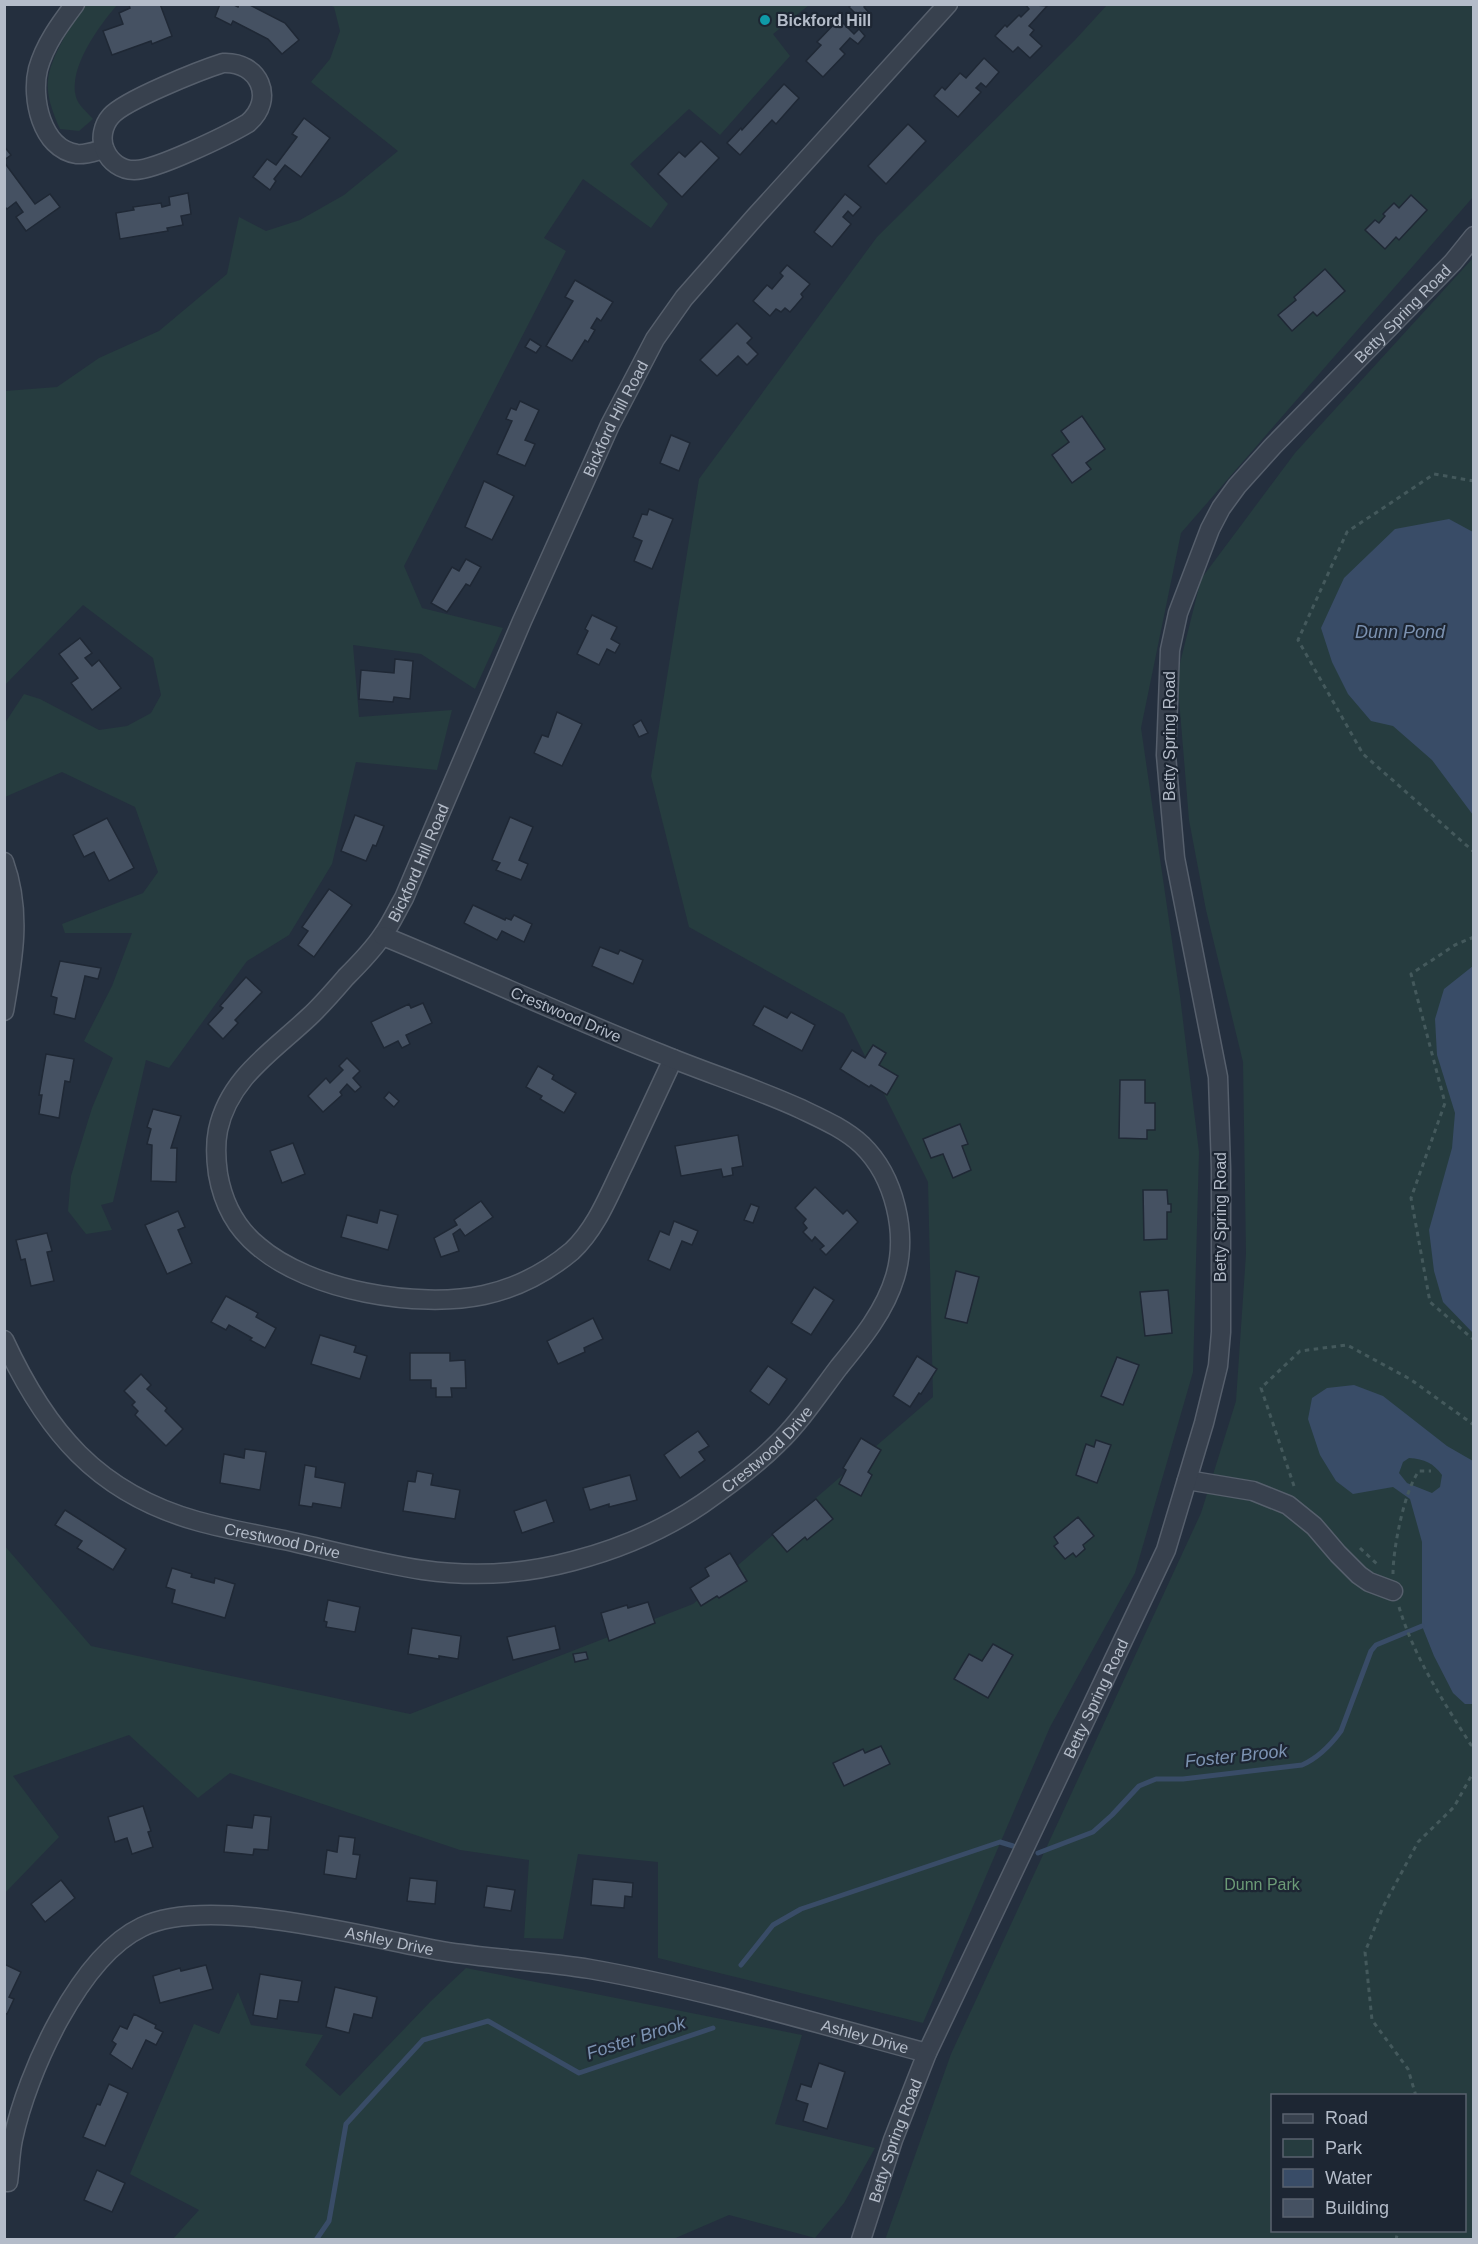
<svg xmlns="http://www.w3.org/2000/svg" width="1478" height="2244" font-family="Arial,sans-serif">
  <style>
    .green { fill: #263c3f; fill-rule: evenodd }
    .water { fill: #394c67; fill-rule: evenodd }
    .lines { fill: none; stroke-linecap: round; stroke-linejoin: round }
    .stream { stroke: #394c67; stroke-width: 5 }
    .building { fill: #455162; stroke: #1f2835; stroke-width: 1.5 }
    .minor-casing { stroke: #565f6c; stroke-width: 21 }
    .path { stroke: #44595c; stroke-width: 3; stroke-dasharray: 4.5 4.5; stroke-linecap: butt }
    .minor { stroke: #38414e; stroke-width: 18 }
    .culture-dot { fill: #0f9aa8; stroke: #1d2633; stroke-width: 2 }
    .labels { text-anchor: middle; stroke-width: 4.5; stroke-linejoin: round; paint-order: stroke }
    .poi-label { font-size: 16px; font-weight: bold; fill: #b4bcc9; stroke: #1d2633; text-anchor: start }
    .street-label { font-size: 16px; fill: #b4bcc9; stroke: #1d2633 }
    .park-label { font-size: 16px; fill: #6b9a76; stroke: #1d2633 }
    .water-label { font-size: 18px; font-style: italic; fill: #7c92b1; stroke: #1d2633 }
  </style>
  <rect width="100%" height="100%" fill="#242f3e"/>
  <!-- green -->
  <g class="green">
    <path d="M86,5H117C99,26 68,68 76,97C78,105 88,113 93,119L79,131L60,129C42,88 44,75 65,36C72,25 77,14 86,5Z"/>
    <polygon points="329,5 809,5 773,34 790,56 720,135 689,109 630,164 668,204 651,228 583,179 544,238 566,251 404,566 422,608 503,628 475,689 421,654 353,645 359,717 452,710 437,770 356,762 332,864 289,935 247,961 169,1068 146,1060 113,1202 101,1205 112,1230 86,1234 68,1211 71,1176 92,1108 113,1058 84,1041 112,986 132,933 65,933 62,924 143,893 158,872 135,807 62,772 5,797 5,723 24,694 40,699 99,730 127,726 151,713 161,695 153,658 83,605 5,685 5,391 57,387 99,358 159,331 227,274 239,217 266,231 300,220 344,195 398,151 311,82 330,59 340,31 334,7"/>
    <polygon points="1107,5 1473,5 1473,197 1181,533 1141,728 1180,996 1199,1152 1193,1372 1135,1573 1050,1727 923,2023 658,1958 658,1862 578,1854 563,1939 524,1938 529,1860 460,1850 230,1773 198,1798 129,1735 13,1776 59,1837 5,1893 4,1545 91,1646 410,1714 693,1604 933,1397 928,1182 844,1014 689,927 651,776 699,479 877,237 1075,40"/>
    <path d="M1473,258V2239L885,2240L951,2054L1201,1513L1236,1401L1246,1254L1243,1062L1206,910L1189,820L1177,675L1201,579L1295,453ZM1272,2096H1464V2230H1272Z"/>
    <polygon points="466,1968 802,2035 775,2124 875,2148 844,2203 815,2238 729,2215 671,2240 173,2239 199,2210 130,2174 194,2024 219,2034 238,1992 251,2025 323,2035 305,2065 340,2096 431,2001"/>
  </g>
  <!-- water -->
  <g class="water">
    <polygon points="1449,519 1473,532 1473,815 1432,760 1393,726 1371,721 1348,694 1332,662 1321,628 1344,578 1395,529"/>
    <polygon points="1473,966 1473,1333 1443,1302 1434,1271 1429,1230 1452,1148 1455,1113 1437,1055 1435,1019 1444,989"/>
    <path d="M1354,1385L1383,1396L1447,1446L1473,1461V1704H1465L1453,1693L1434,1656L1422,1626V1542L1410,1499L1393,1487L1353,1494L1336,1481L1320,1455L1308,1419L1312,1398L1327,1388ZM1409,1458C1425,1459 1433,1463 1442,1475L1440,1487L1432,1493L1407,1483L1399,1473L1403,1462Z"/>
  </g>
  <g class="lines">
    <!-- stream -->
    <g class="stream">
      <path d="M1038,1853L1093,1832L1112,1815L1139,1786L1156,1779H1183L1302,1765C1318,1758 1330,1746 1341,1731L1371,1651L1376,1645L1422,1626"/>
      <polyline points="741,1965 773,1925 801,1909 1000,1842 1013,1846"/>
      <polyline points="316,2240 329,2221 346,2124 423,2040 488,2021 579,2073 713,2028"/>
    </g>
  </g>
  <!-- building -->
  <g class="building">
    <polygon points="160,4 172,36 152,44 151,41 112,55 103,31 123,24 119,13 130,8 129,5 131,4"/>
    <polygon points="220,4 232,4 238,7 239,4 248,4 285,23 299,40 282,54 268,39 233,21 231,25 215,17"/>
    <polygon points="852,4 866,4 864,7 869,13 862,20 849,7"/>
    <polygon points="1025,4 1047,6 1029,26 1034,30 1030,35 1042,46 1030,58 1018,47 1013,52 995,36 1005,25 1007,27 1019,15 1021,17 1029,9"/>
    <polygon points="839,19 854,34 859,29 865,36 858,44 850,38 840,49 845,54 823,77 806,61 821,45 817,42"/>
    <polygon points="984,58 999,72 986,87 981,83 976,88 981,92 958,117 934,96 942,87 945,90 960,73 966,78"/>
    <polygon points="784,84 799,98 776,124 772,120 740,155 727,143 741,128 742,130"/>
    <polygon points="304,118 330,138 301,177 285,165 274,179 276,181 270,190 253,177 267,159 276,165 297,137 292,134"/>
    <polygon points="908,124 926,141 886,184 868,166"/>
    <polygon points="701,141 719,158 682,197 658,174 679,152 685,157"/>
    <polygon points="4,146 11,155 4,160"/>
    <polygon points="4,162 35,204 50,194 60,207 26,231 16,217 23,212 16,202 7,209 4,206"/>
    <polygon points="188,193 191,214 181,216 183,225 167,228 168,231 120,239 116,213 134,210 133,207 161,203 162,207 170,205 169,197"/>
    <polygon points="845,194 861,207 853,216 848,211 843,217 851,224 832,247 814,232"/>
    <polygon points="1411,195 1427,210 1399,240 1396,237 1385,249 1365,230 1375,220 1379,223 1385,216 1383,214 1394,203 1399,208"/>
    <polygon points="787,265 810,284 801,294 803,297 790,312 785,308 781,312 776,309 770,316 753,301 767,285 772,289 783,276 780,273"/>
    <polygon points="1325,269 1345,291 1317,316 1313,312 1292,331 1278,315 1296,300 1294,297"/>
    <polygon points="575,280 613,302 601,321 597,318 591,328 595,330 588,342 585,340 572,361 546,346 573,301 565,297"/>
    <polygon points="737,323 752,338 747,343 758,354 747,365 738,356 717,376 700,360"/>
    <polygon points="530,339 541,346 536,353 525,347"/>
    <polygon points="520,401 539,410 525,440 535,444 525,466 497,454 512,421 506,419 511,408 516,410"/>
    <polygon points="1082,416 1105,449 1086,463 1091,469 1072,483 1052,455 1069,442 1061,431"/>
    <polygon points="671,435 690,443 679,471 660,463"/>
    <polygon points="484,481 514,496 492,540 465,527"/>
    <polygon points="649,509 673,519 652,569 634,561 642,541 633,537 642,514 647,515"/>
    <polygon points="466,559 481,567 470,586 466,584 447,612 431,603 452,567 459,571"/>
    <polygon points="592,615 617,627 611,639 620,644 615,653 607,649 599,665 577,654 588,631 585,629"/>
    <polygon points="80,638 92,653 85,658 92,666 99,660 121,688 92,710 71,683 78,678 59,654"/>
    <polygon points="395,659 413,661 410,699 394,697 393,702 359,699 361,670 394,673"/>
    <polygon points="557,712 582,724 562,766 534,753 542,735 548,737"/>
    <polygon points="641,720 648,733 639,737 633,725"/>
    <polygon points="355,815 384,826 376,846 373,845 366,861 341,851"/>
    <polygon points="510,817 533,827 519,860 528,864 521,880 496,870 500,863 492,860"/>
    <polygon points="107,818 134,868 109,881 94,852 84,857 73,835"/>
    <polygon points="329,889 352,905 314,957 298,945 308,931 302,927"/>
    <polygon points="473,905 505,920 506,918 511,920 514,915 532,924 524,942 502,931 497,940 464,923"/>
    <polygon points="600,947 618,954 620,950 643,960 633,984 592,966"/>
    <polygon points="60,961 101,968 98,979 85,976 75,1019 54,1014 57,998 51,996"/>
    <polygon points="246,977 262,992 235,1020 238,1023 223,1039 208,1024 223,1008 220,1006"/>
    <polygon points="423,1003 432,1023 406,1035 410,1044 402,1048 398,1041 384,1048 371,1022 409,1004 411,1008"/>
    <polygon points="764,1006 787,1018 791,1012 815,1025 802,1051 753,1025"/>
    <polygon points="873,1045 886,1053 879,1065 898,1076 887,1095 871,1085 869,1087 840,1069 852,1050 865,1058"/>
    <polygon points="46,1054 74,1059 70,1082 65,1081 59,1118 39,1114 42,1095 39,1095"/>
    <polygon points="347,1058 360,1071 353,1078 361,1087 355,1092 347,1084 340,1092 342,1095 323,1112 308,1096 326,1078 330,1083 343,1070 339,1066"/>
    <polygon points="538,1066 554,1075 552,1079 576,1093 564,1113 540,1099 542,1096 526,1087"/>
    <polygon points="1120,1080 1145,1080 1145,1103 1155,1103 1155,1130 1147,1130 1147,1139 1119,1138"/>
    <polygon points="389,1092 399,1101 394,1107 384,1098"/>
    <polygon points="153,1109 181,1116 171,1148 177,1148 176,1182 151,1181 152,1145 147,1144 151,1129 147,1127"/>
    <polygon points="960,1124 968,1144 962,1146 971,1170 953,1178 943,1154 931,1158 923,1139"/>
    <polygon points="738,1135 743,1166 732,1168 733,1175 723,1177 721,1169 681,1176 675,1146"/>
    <polygon points="293,1143 305,1174 282,1183 270,1151"/>
    <polygon points="815,1187 843,1214 847,1210 858,1222 826,1255 820,1249 824,1246 815,1237 812,1241 803,1232 807,1228 803,1223 806,1219 795,1208"/>
    <polygon points="1143,1190 1167,1190 1168,1204 1171,1204 1171,1212 1167,1212 1167,1239 1144,1240"/>
    <polygon points="481,1201 493,1217 465,1236 460,1229 453,1234 459,1251 441,1257 434,1238 457,1225 454,1220"/>
    <polygon points="751,1204 759,1207 753,1223 744,1220"/>
    <polygon points="380,1210 398,1215 388,1250 341,1237 347,1215 377,1223"/>
    <polygon points="178,1211 185,1227 178,1230 192,1263 167,1274 145,1225"/>
    <polygon points="674,1221 698,1231 692,1245 682,1241 670,1270 648,1260 660,1231 669,1235"/>
    <polygon points="47,1233 52,1251 47,1252 54,1281 31,1286 25,1259 21,1260 16,1240"/>
    <polygon points="956,1271 979,1277 967,1323 945,1318"/>
    <polygon points="814,1287 834,1300 811,1335 791,1323"/>
    <polygon points="1168,1290 1172,1333 1145,1336 1140,1292"/>
    <polygon points="226,1296 258,1313 256,1317 276,1328 265,1348 250,1340 252,1338 229,1325 226,1330 211,1322"/>
    <polygon points="593,1318 603,1339 584,1348 585,1352 558,1364 547,1341"/>
    <polygon points="320,1335 356,1346 354,1352 367,1356 360,1379 311,1364"/>
    <polygon points="410,1353 450,1353 450,1361 465,1360 466,1388 451,1388 452,1397 436,1397 436,1388 431,1388 431,1380 410,1380"/>
    <polygon points="917,1356 937,1369 921,1394 919,1393 910,1407 893,1396"/>
    <polygon points="1117,1357 1139,1365 1123,1405 1101,1396"/>
    <polygon points="768,1366 787,1379 769,1405 750,1391"/>
    <polygon points="141,1374 151,1385 147,1389 167,1408 165,1411 183,1429 166,1446 135,1415 138,1411 132,1405 135,1402 124,1391"/>
    <polygon points="698,1431 709,1446 699,1452 705,1460 680,1478 664,1455"/>
    <polygon points="861,1438 881,1450 868,1472 872,1475 861,1496 839,1484 846,1470 843,1468"/>
    <polygon points="1096,1440 1111,1445 1097,1483 1076,1475 1086,1444 1094,1447"/>
    <polygon points="245,1449 266,1452 260,1490 220,1483 224,1454 244,1458"/>
    <polygon points="305,1465 316,1467 315,1477 345,1483 341,1508 313,1503 312,1507 299,1505"/>
    <polygon points="417,1471 433,1474 431,1485 460,1490 455,1519 403,1511 408,1481 415,1482"/>
    <polygon points="630,1475 637,1500 609,1507 609,1504 590,1510 583,1488"/>
    <polygon points="816,1499 833,1519 807,1540 805,1537 787,1552 772,1534"/>
    <polygon points="546,1500 554,1522 522,1533 514,1511"/>
    <polygon points="65,1510 126,1549 113,1570 77,1548 82,1541 55,1525"/>
    <polygon points="1078,1517 1094,1536 1083,1545 1085,1549 1076,1557 1073,1553 1065,1559 1054,1546 1058,1543 1054,1537"/>
    <polygon points="730,1553 747,1581 719,1598 717,1596 701,1606 690,1588 709,1576 705,1568"/>
    <polygon points="172,1568 192,1574 191,1577 214,1583 215,1578 235,1584 225,1618 172,1603 175,1590 166,1587"/>
    <polygon points="328,1600 360,1607 355,1632 326,1627 327,1622 324,1621"/>
    <polygon points="648,1602 655,1623 609,1641 601,1613 627,1605 628,1608"/>
    <polygon points="555,1626 560,1649 513,1660 507,1637"/>
    <polygon points="412,1628 461,1636 458,1659 439,1656 439,1659 408,1654"/>
    <polygon points="993,1644 1013,1655 988,1698 954,1679 969,1654 982,1661"/>
    <polygon points="586,1652 588,1659 575,1662 573,1654"/>
    <polygon points="881,1746 890,1764 844,1786 833,1763 863,1749 865,1753"/>
    <polygon points="143,1806 151,1831 148,1832 153,1847 132,1854 127,1838 115,1842 108,1817"/>
    <polygon points="254,1815 271,1817 268,1850 254,1849 253,1855 224,1852 227,1825 252,1828"/>
    <polygon points="339,1836 355,1838 353,1854 360,1855 356,1879 324,1874 327,1850 337,1852"/>
    <polygon points="410,1878 437,1881 435,1904 407,1901"/>
    <polygon points="593,1879 633,1883 632,1897 625,1896 624,1908 591,1905"/>
    <polygon points="61,1880 75,1898 45,1922 31,1904"/>
    <polygon points="487,1886 515,1890 511,1911 484,1907"/>
    <polygon points="4,1964 21,1972 9,1997 14,1999 7,2014 4,2013"/>
    <polygon points="206,1965 213,1989 160,2003 153,1976 180,1968 181,1971"/>
    <polygon points="260,1974 302,1981 298,2002 280,2000 277,2019 253,2015"/>
    <polygon points="335,1987 377,1997 372,2018 354,2014 349,2033 326,2027"/>
    <polygon points="134,2014 156,2025 155,2028 163,2032 156,2045 146,2040 132,2069 110,2054 116,2044 112,2041 120,2026 127,2029"/>
    <polygon points="819,2063 845,2072 827,2129 803,2121 808,2104 796,2100 801,2084 811,2087"/>
    <polygon points="109,2084 128,2093 105,2146 83,2137 97,2104 100,2105"/>
    <polygon points="97,2170 125,2183 112,2212 84,2200"/>
  </g>
  <g class="lines">
    <!-- minor casing -->
    <g class="minor-casing">
      <g id="minor">
        <path d="M75,4C60,24 45,44 38,69C31,97 41,149 77,154C86,155 96,151 104,149"/>
        <path d="M223,63C259,61 276,99 248,123C228,135 154,171 134,170C121,170 110,162 105,150C100,139 103,125 111,116C125,100 201,70 223,63Z"/>
        <path d="M4,862C22,912 13,960 4,1011"/>
        <path id="s1" d="M673,1059C657,1093 641,1128 625,1162C610,1192 597,1228 572,1251C547,1272 516,1288 484,1295C418,1309 310,1291 258,1246C236,1228 223,1203 218,1174C216,1160 215,1145 218,1130C229,1078 273,1051 309,1017C322,1005 334,991 346,977C359,964 372,951 382,936C391,924 397,910 404,898L522,621L610,425L655,339L684,298L755,217L948,4"/>
        <path id="s2" d="M4,1340C46,1431 97,1493 197,1521C225,1529 255,1534 284,1540C330,1550 376,1563 423,1570C472,1577 525,1574 573,1561C619,1549 662,1531 702,1504C728,1486 755,1466 778,1443C801,1421 820,1392 839,1367C861,1340 885,1311 895,1277C908,1234 895,1177 862,1145C845,1129 822,1119 801,1109C755,1088 707,1073 661,1054C567,1017 476,974 383,936"/>
        <polyline points="1187,1480 1253,1491 1288,1505 1314,1526 1338,1554 1359,1575 1369,1582 1393,1591"/>
        <path id="s3" d="M8,2182C10,2168 10,2153 13,2139C27,2073 79,1957 142,1927C209,1894 368,1938 442,1951C491,1959 541,1961 590,1969C704,1989 815,2023 927,2053"/>
        <path id="s4" d="M861,2240L893,2140L927,2053L1166,1550L1204,1423L1218,1366L1221,1332V1169L1218,1077L1175,858L1166,755L1170,650L1178,613L1210,529L1221,508L1237,486L1273,446L1453,262L1474,236"/>
      </g>
    </g>
    <!-- path -->
    <g class="path">
      <polyline points="1474,481 1434,474 1347,532 1298,640 1363,754 1474,852"/>
      <polyline points="1474,937 1455,945 1411,974 1445,1103 1411,1198 1430,1302 1474,1340"/>
      <polyline points="1294,1486 1261,1388 1300,1351 1347,1345 1410,1379 1474,1425"/>
      <polyline points="1360,1548 1377,1564"/>
      <path d="M1393,1574C1393,1549 1404,1491 1419,1471H1431"/>
      <path d="M1399,1607C1414,1657 1443,1701 1471,1745H1474"/>
      <polyline points="1416,2096 1408,2069 1372,2020 1365,1952 1383,1907 1418,1842 1454,1807 1474,1771"/>
      <polyline points="1396,2240 1398,2230"/>
    </g>
    <!-- minor -->
    <use href="#minor" class="minor"/>
  </g>
  <!-- markers -->
  <circle class="culture-dot" cx="765" cy="20" r="6"/>
  <g class="labels">
    <!-- poi labels -->
    <g class="poi-label">
      <text x="777" y="26">Bickford Hill</text>
    </g>
    <!-- street labels -->
    <g class="street-label">
      <text dy="6" stroke="none"><textPath href="#s4" startOffset="2085">Betty Spring Road</textPath></text>
      <text dy="6" stroke="none"><textPath href="#s1" startOffset="1508">Bickford Hill Road</textPath></text>
      <text transform="translate(1169 736) rotate(-90)" y="6">Betty Spring Road</text>
      <text dy="6" stroke="none"><textPath href="#s1" startOffset="1022">Bickford Hill Road</textPath></text>
      <text transform="translate(566 1014) rotate(23)" y="6">Crestwood Drive</text>
      <text transform="translate(1220 1217) rotate(-90)" y="6">Betty Spring Road</text>
      <text dy="6" stroke="none"><textPath href="#s2" startOffset="884">Crestwood Drive</textPath></text>
      <text dy="6" stroke="none"><textPath href="#s2" startOffset="362">Crestwood Drive</textPath></text>
      <text dy="6" stroke="none"><textPath href="#s4" startOffset="591">Betty Spring Road</textPath></text>
      <text dy="6" stroke="none"><textPath href="#s3" startOffset="549">Ashley Drive</textPath></text>
      <text dy="6" stroke="none"><textPath href="#s3" startOffset="1035">Ashley Drive</textPath></text>
      <text dy="6" stroke="none"><textPath href="#s4" startOffset="105">Betty Spring Road</textPath></text>
    </g>
    <!-- park labels -->
    <g class="park-label">
      <text x="1262" y="1890">Dunn Park</text>
    </g>
    <!-- water labels -->
    <g class="water-label">
      <text x="1400" y="638">Dunn Pond</text>
      <text transform="translate(1236 1756) rotate(-6)" y="6">Foster Brook</text>
      <text transform="translate(636 2038) rotate(-18)" y="6">Foster Brook</text>
    </g>
  </g>
  <!-- border -->
  <rect width="1478" height="2244" fill="none" stroke="#b4bcc9" stroke-width="12"/>
  <!-- legend -->
  <rect x="1271" y="2094" width="195" height="138" fill="#1d2633" stroke="#59626f" stroke-width="1.5"/>
  <rect x="1283" y="2114" width="30" height="9" fill="#38414e" stroke="#59626f" stroke-width="1.5"/>
  <text x="1325" y="2124" font-size="18" fill="#b4bcc9">Road</text>
  <rect x="1283" y="2139" width="30" height="18" fill="#263c3f" stroke="#59626f" stroke-width="1.5"/>
  <text x="1325" y="2154" font-size="18" fill="#b4bcc9">Park</text>
  <rect x="1283" y="2169" width="30" height="18" fill="#394c67" stroke="#59626f" stroke-width="1.5"/>
  <text x="1325" y="2184" font-size="18" fill="#b4bcc9">Water</text>
  <rect x="1283" y="2199" width="30" height="18" fill="#455162" stroke="#59626f" stroke-width="1.5"/>
  <text x="1325" y="2214" font-size="18" fill="#b4bcc9">Building</text>
</svg>
